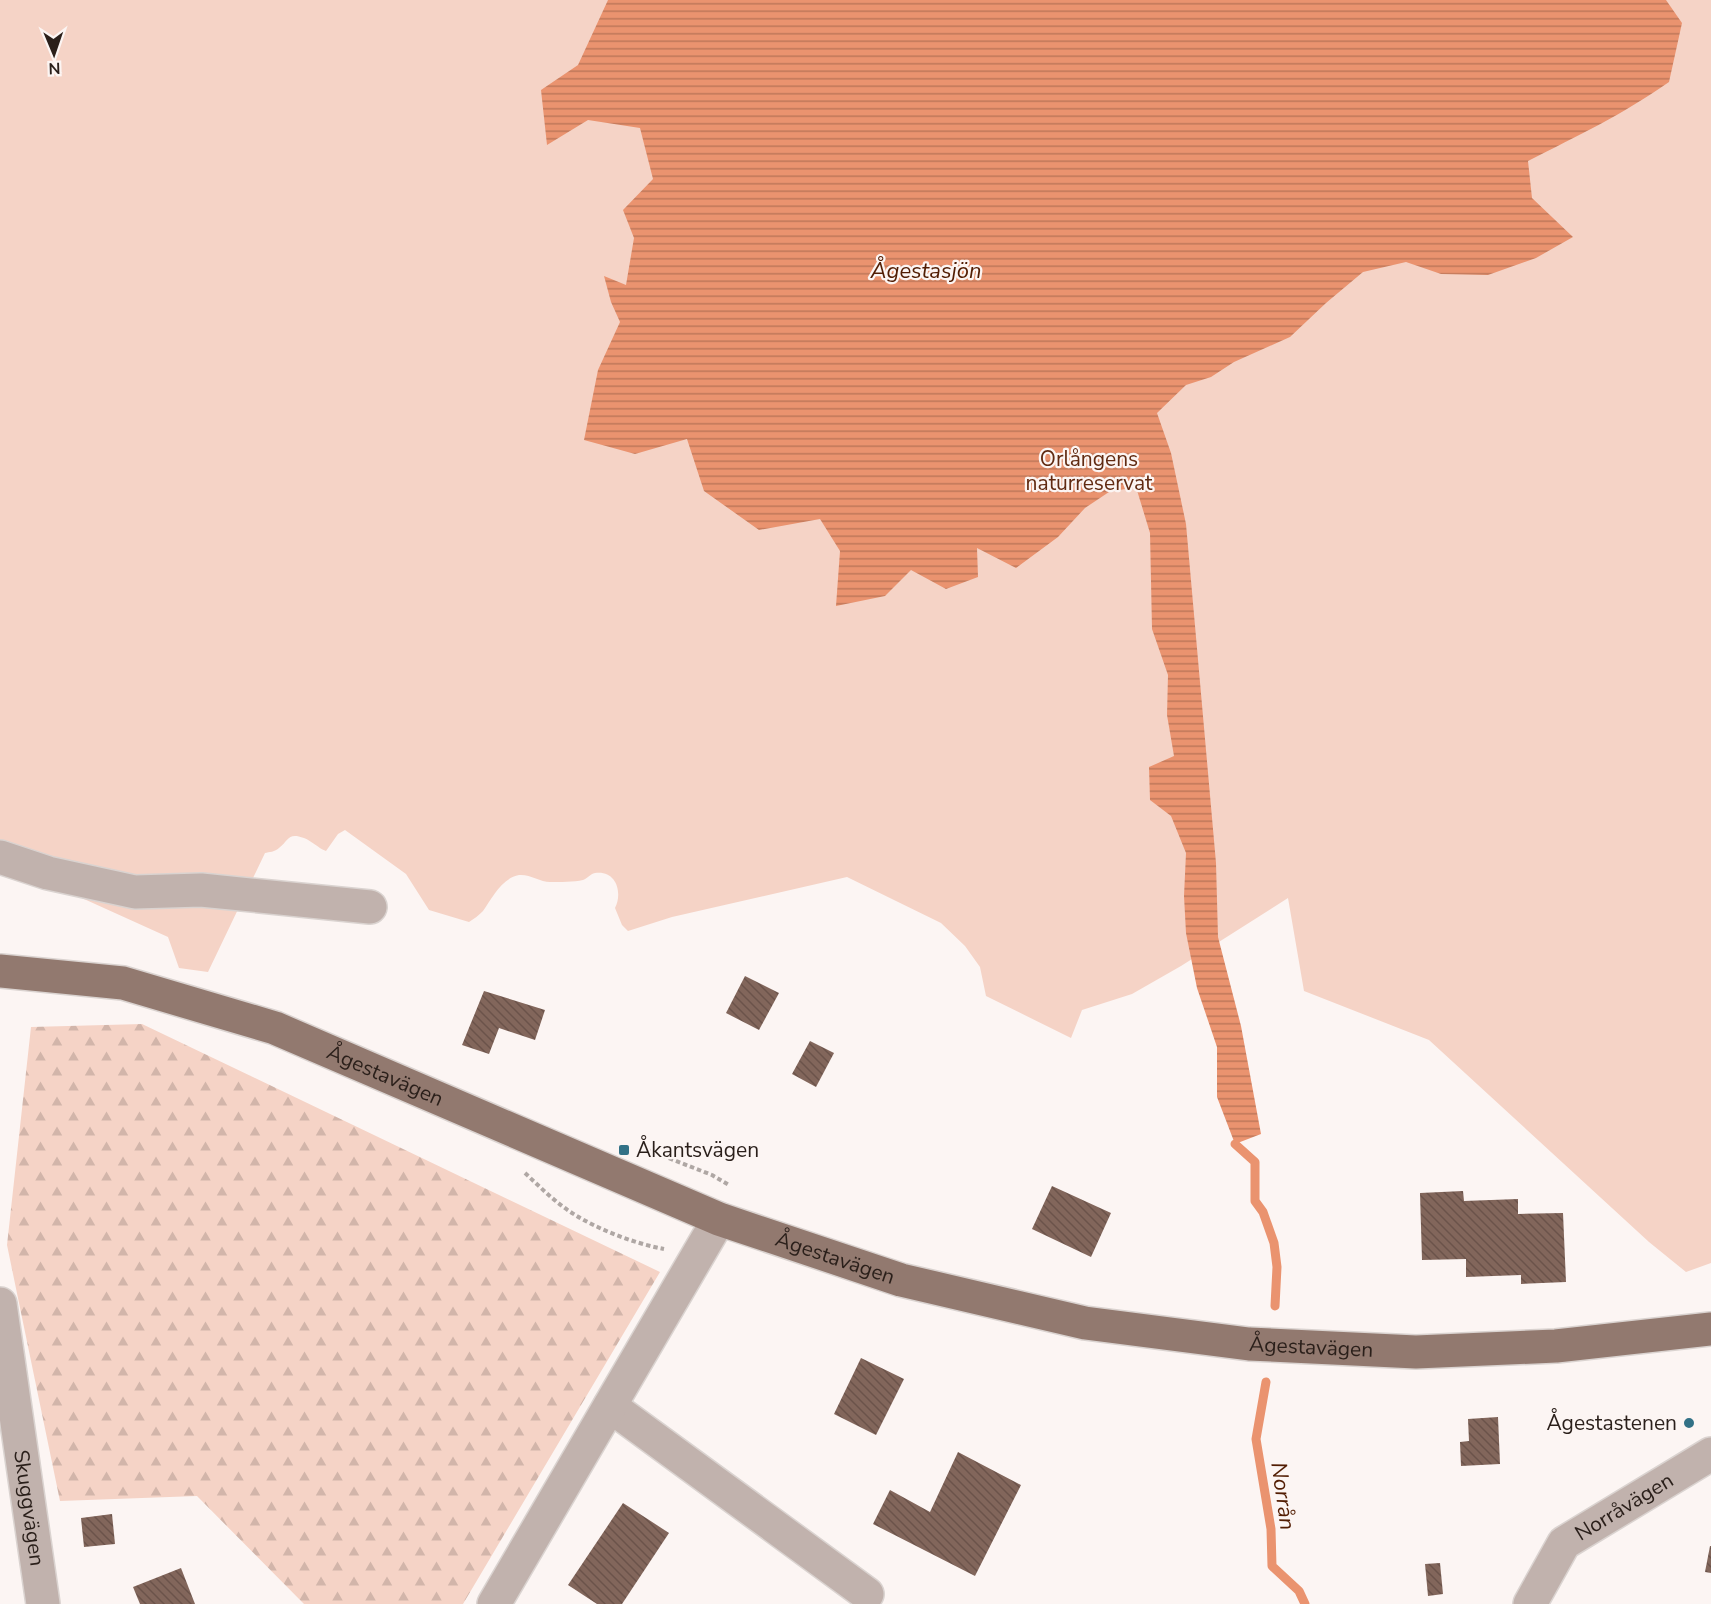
<svg xmlns="http://www.w3.org/2000/svg" width="1711" height="1604" font-family="'Nunito Sans',sans-serif">
  <style>
    .forest { fill: url(#forest-firs) }
    .park { fill: #f5d3c6 }
    .water { fill: url(#water-rules) }
    .lines { fill: none; stroke-linecap: round; stroke-linejoin: round }
    .stream { stroke: #ea936f; stroke-width: 9 }
    .building { fill: url(#building-back-hatch) }
    .minor-casing { stroke: #dad3d0; stroke-width: 36 }
    .major-casing { stroke: #dad3d0; stroke-width: 36 }
    .path { stroke: #afa7a4; stroke-width: 4; stroke-dasharray: 4.5 3; stroke-linecap: butt }
    .minor { stroke: #c1b2ad; stroke-width: 33 }
    .major { stroke: #92796f; stroke-width: 33 }
    .poi-dot { fill: #327186; stroke: #fcf5f3; stroke-width: 2 }
    .labels { text-anchor: middle; stroke-width: 4.5; stroke-linejoin: round; paint-order: stroke }
    .park-label { font-size: 21px; fill: #612a11; stroke: #fcf5f3 }
    .street-label { font-size: 21px; fill: #2a1f1a; stroke: #fcf5f3 }
    .poi-label { font-size: 21px; fill: #2a1f1a; stroke: #fcf5f3; text-anchor: start }
    .water-label { font-size: 22px; font-style: italic; fill: #521d03; stroke: #fcf5f3 }
  </style>
  <defs>
    <pattern id="forest-firs" width="22" height="20" patternUnits="userSpaceOnUse" patternTransform="scale(1.5)"><rect width="22" height="20" fill="#f5d3c6"/><path d="M5 1l3.5 6h-7zM16 11l3.5 6h-7z" fill="#d2b5aa"/></pattern>
    <pattern id="water-rules" width="6" height="5" patternUnits="userSpaceOnUse" patternTransform="scale(1.5)"><rect width="6" height="5" fill="#ea936f"/><path d="M0 2.5h6" fill="none" stroke="#be775a"/></pattern>
    <pattern id="building-back-hatch" width="6" height="6" patternUnits="userSpaceOnUse" patternTransform="scale(1.5)"><rect width="6" height="6" fill="#82665b"/><path d="M-1 5l2 2M0 0l6 6M5-1l2 2" fill="none" stroke="#6b534a"/></pattern>
  </defs>
  <rect width="100%" height="100%" fill="#fcf5f3"/>
  <!-- forest -->
  <polygon class="forest" points="142,1024 660,1272 463,1604 304,1604 197,1496 60,1501 7,1245 31,1027"/>
  <!-- park -->
  <path class="park" d="M0,0H1711V1263L1686,1272L1649,1242L1429,1040L1304,991L1288,898L1181,966L1132,994L1082,1010L1071,1038L986,996L980,967L965,946L941,923L847,877L672,917L628,931L622,925L615,908C623,892 616,870 595,873C590,874 588,878 583,880C574,882 560,882 550,882C540,882 530,874 519,875C502,878 492,898 483,911C479,915 474,919 469,922L429,910L406,874L345,830L338,834L326,851C318,848 312,841 304,838C288,832 289,840 279,848C275,852 269,852 265,853L208,972L179,968L168,937L0,861Z"/>
  <!-- water -->
  <path class="water" d="M608,0H1666L1682,23L1669,82C1622,115 1579,135 1528,161L1532,198L1573,237L1536,258L1488,275L1441,274L1406,262L1363,272L1326,303L1290,337L1234,362L1211,377L1186,385L1157,413L1171,453L1186,524L1216,863L1218,937L1241,1026L1261,1134L1235,1144L1217,1097V1047L1197,988L1186,933L1184,896L1186,853L1171,816L1150,800L1149,767L1174,756L1167,715L1168,675L1152,629L1150,533L1136,487L1109,492L1085,508L1058,537L1016,568L977,548L978,577L946,589L911,570L885,596L836,606L840,551L820,519L759,530L704,491L687,439L635,454L584,440L598,370L620,322L611,302L604,276L626,285L634,238L623,210L653,179L640,128L588,120L547,145L541,90L578,65Z"/>
  <g class="lines">
    <!-- stream -->
    <g class="stream">
      <polyline points="1235,1144 1255,1162 1255,1201 1263,1212 1274,1243 1277,1267 1275,1306"/>
      <polyline points="1266,1382 1256,1439 1271,1529 1272,1566 1299,1591 1305,1604"/>
    </g>
  </g>
  <!-- building -->
  <g class="building">
    <polygon points="745,976 779,993 759,1030 726,1013"/>
    <polygon points="484,991 545,1010 535,1040 499,1028 489,1054 462,1045"/>
    <polygon points="810,1041 834,1053 816,1087 792,1074"/>
    <polygon points="1052,1186 1111,1213 1091,1257 1032,1229"/>
    <polygon points="1463,1191 1464,1201 1518,1199 1518,1214 1563,1213 1566,1282 1521,1284 1521,1275 1466,1277 1466,1259 1422,1260 1420,1193"/>
    <polygon points="861,1358 904,1379 876,1435 834,1414"/>
    <polygon points="1498,1417 1500,1464 1461,1466 1460,1442 1469,1441 1468,1419"/>
    <polygon points="958,1452 1021,1485 975,1576 873,1524 890,1490 930,1512"/>
    <polygon points="623,1503 669,1533 622,1604 597,1604 568,1585"/>
    <polygon points="112,1514 115,1544 84,1547 81,1518"/>
    <polygon points="1710,1546 1711,1546 1711,1573 1705,1572"/>
    <polygon points="1440,1563 1443,1594 1428,1596 1425,1564"/>
    <polygon points="181,1568 195,1604 140,1604 133,1587"/>
  </g>
  <g class="lines">
    <!-- minor casing -->
    <g class="minor-casing">
      <g id="minor">
        <polyline points="0,857 48,873 135,892 201,890 370,907"/>
        <path id="s1" d="M0,1304L43,1604"/>
        <polyline points="610,1406 867,1594"/>
        <polyline points="494,1604 719,1219"/>
        <path id="s2" d="M1530,1604L1564,1543L1711,1454"/>
      </g>
    </g>
    <!-- major casing -->
    <g class="major-casing">
      <g id="major">
        <path id="s3" d="M0,971L123,983L275,1028L719,1219L901,1280L1085,1323L1249,1344L1416,1352L1556,1346L1711,1329"/>
      </g>
    </g>
    <!-- path -->
    <g class="path">
      <polyline points="648,1150 712,1175 729,1185"/>
      <path d="M525,1173C540,1187 555,1202 572,1213C599,1230 633,1243 664,1249"/>
    </g>
    <!-- minor -->
    <use href="#minor" class="minor"/>
    <!-- major -->
    <use href="#major" class="major"/>
  </g>
  <!-- markers -->
  <g class="poi-dot">
    <rect x="618" y="1144" width="12" height="12" rx="3"/>
    <circle cx="1689" cy="1423" r="6"/>
  </g>
  <g class="labels">
    <!-- park labels -->
    <g class="park-label">
      <text x="1089" y="466">Orlångens<tspan x="1089" dy="24">naturreservat</tspan></text>
    </g>
    <!-- street labels -->
    <g class="street-label">
      <text dy="7" stroke="none"><textPath href="#s3" startOffset="402">Ågestavägen</textPath></text>
      <text dy="7" stroke="none"><textPath href="#s3" startOffset="888">Ågestavägen</textPath></text>
      <text dy="7" stroke="none"><textPath href="#s3" startOffset="1374">Ågestavägen</textPath></text>
      <text dy="7" stroke="none"><textPath href="#s1" startOffset="206">Skuggvägen</textPath></text>
      <text dy="7" stroke="none"><textPath href="#s2" startOffset="140">Norråvägen</textPath></text>
    </g>
    <!-- poi labels -->
    <g class="poi-label">
      <text x="636" y="1157">Åkantsvägen</text>
      <text x="1677" y="1430" text-anchor="end">Ågestastenen</text>
    </g>
    <!-- water labels -->
    <g class="water-label">
      <text x="926" y="278">Ågestasjön</text>
      <text transform="translate(1284 1496) rotate(82)" y="8">Norrån</text>
    </g>
  </g>
  <!-- north arrow -->
  <g transform="translate(54 54) rotate(178)" stroke="#fcf5f3" stroke-width="4.5" paint-order="stroke">
  <path d="M0-4.5L10 22L0 15L-10 22Z" fill="#2a1f1a"/>
  <text y="-9" font-size="16" font-weight="bold" text-anchor="middle" fill="#2a1f1a">N</text>
  </g>
</svg>
